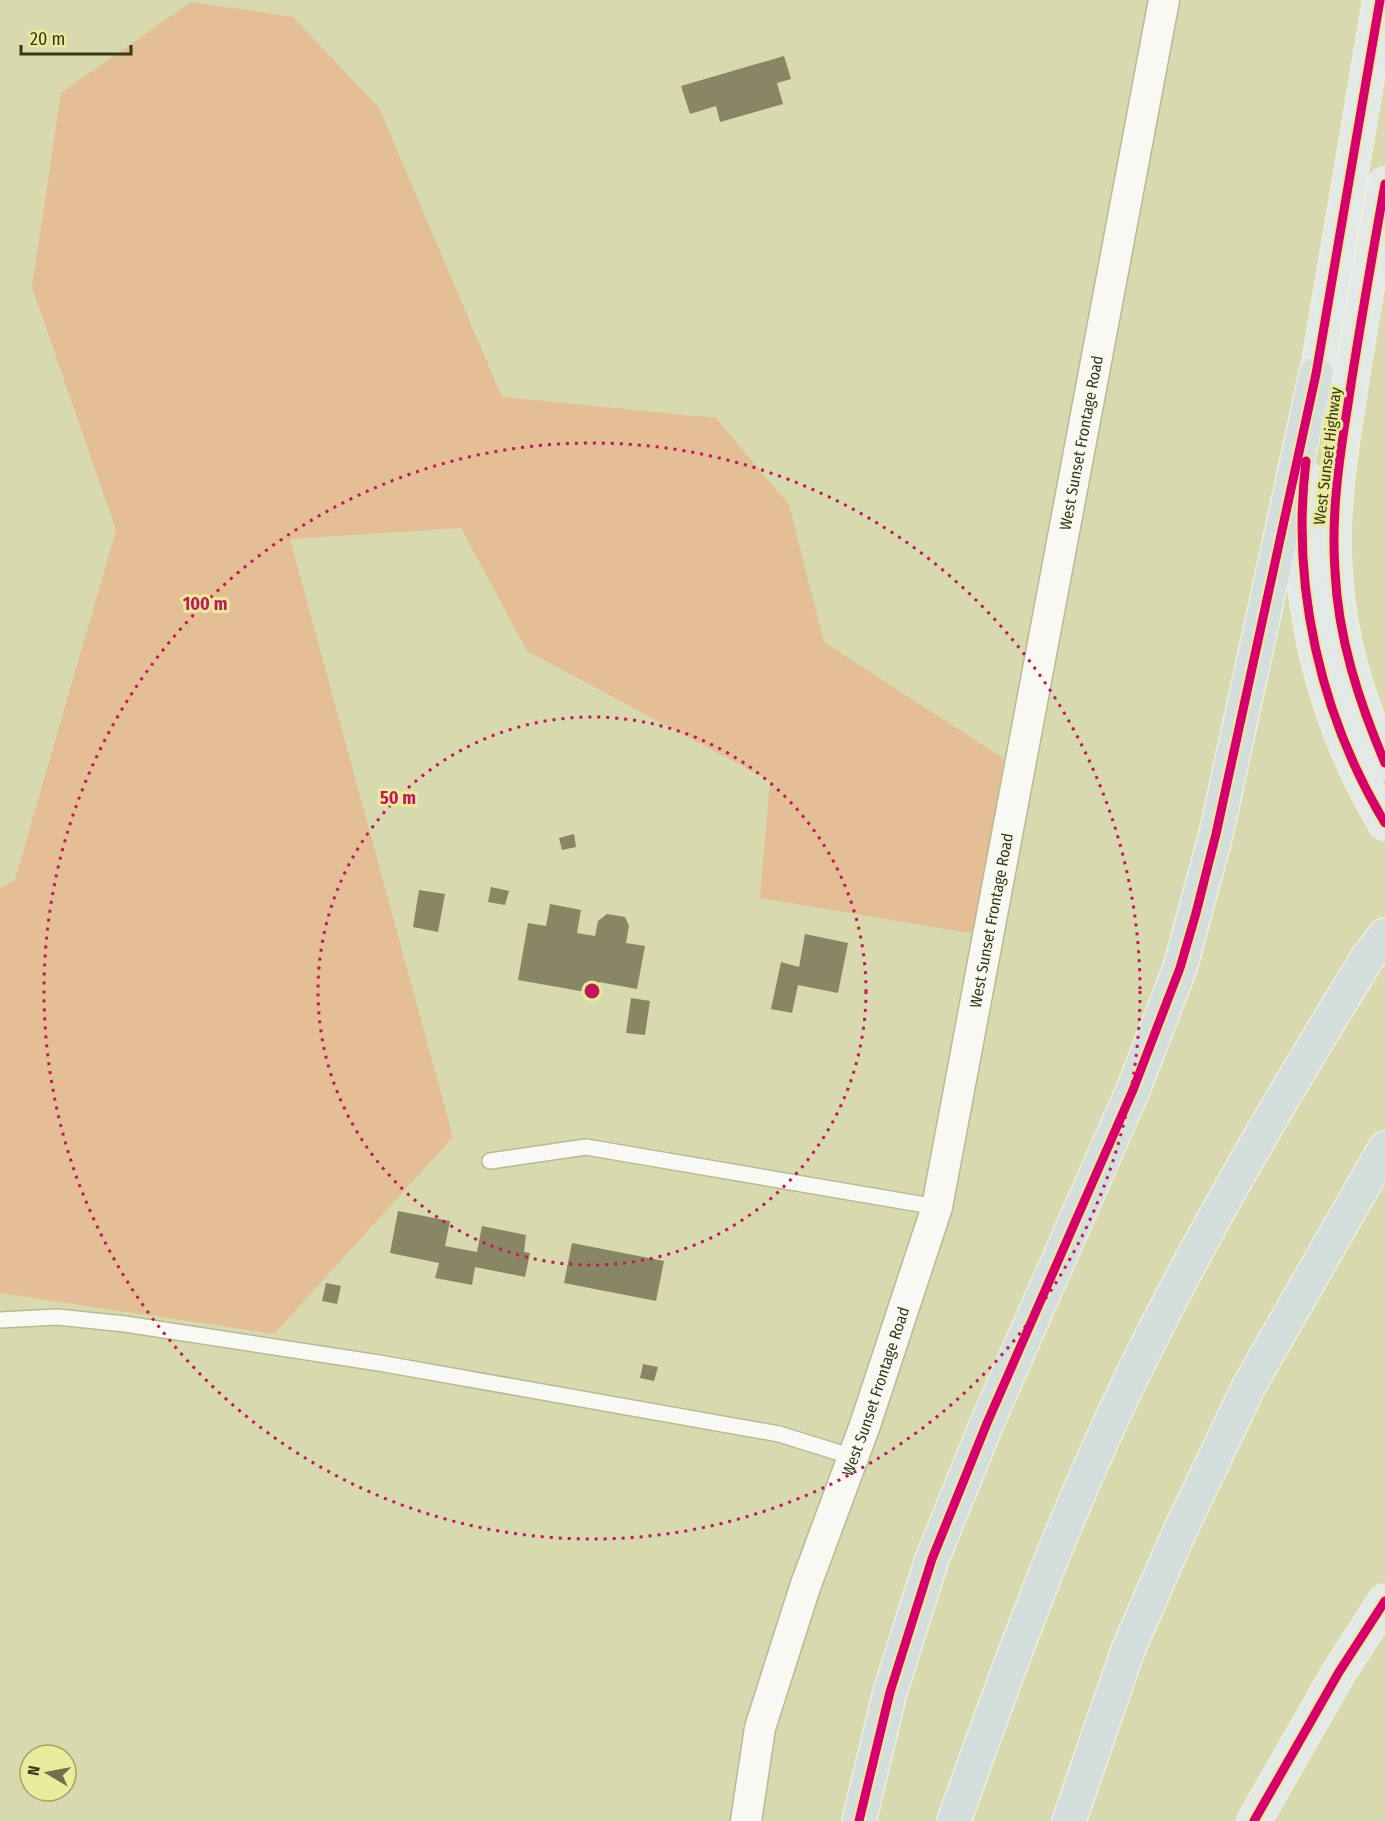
<svg xmlns="http://www.w3.org/2000/svg" width="1385" height="1821" font-family="'Fira Sans Condensed',sans-serif">
  <style>
    .green { fill: #e4be95 }
    .building { fill: #898666 }
    .lines { fill: none; stroke-linecap: round; stroke-linejoin: round }
    .lane-casing { stroke: #b7b996; stroke-width: 18 }
    .street-casing { stroke: #b7b996; stroke-width: 33 }
    .primary-casing { stroke: #edeedb; stroke-width: 36 }
    .highway-casing { stroke: #edeedb; stroke-width: 36 }
    .lane { stroke: #f9f9f3; stroke-width: 15 }
    .street { stroke: #f9f9f3; stroke-width: 30 }
    .primary { stroke: #e2e9e6; stroke-width: 33 }
    .highway { stroke: #d4dfdd; stroke-width: 33 }
    .cycleway-casing { stroke: #eaeb9c; stroke-width: 13 }
    .cycleway { stroke: #d6006c; stroke-width: 9 }
    .ring { fill: none; stroke: #c2185b; stroke-width: 3; stroke-dasharray: 3 6 }
    .labels { text-anchor: middle; stroke-width: 6; stroke-linejoin: round; paint-order: stroke }
    .street-label { font-size: 16px; fill: #383918; stroke: #eaeb9c }
    .centre { fill: #c2185b; stroke: #eaeb9c; stroke-width: 3 }
    .ring-label { font-size: 18px; text-anchor: middle; font-weight: bold; fill: #c2185b; stroke: #eaeb9c; stroke-width: 6; stroke-linejoin: round; paint-order: stroke }
  </style>
  <rect width="100%" height="100%" fill="#d8d9ae"/>
  <!-- green -->
  <polygon class="green" points="191,2 293,17 379,108 502,397 716,418 789,505 824,642 1004,759 975,934 760,898 770,781 527,651 461,528 290,539 453,1137 274,1334 0,1293 0,888 15,880 116,530 32,287 61,93"/>
  <!-- building -->
  <g class="building">
    <polygon points="784,56 791,79 777,83 783,104 720,122 716,106 690,114 681,86"/>
    <polygon points="574,834 576,847 562,850 559,838"/>
    <polygon points="491,887 509,891 505,905 488,902"/>
    <polygon points="419,890 445,894 438,932 413,927"/>
    <polygon points="550,904 581,910 577,933 595,936 598,921 607,914 625,917 629,926 626,943 645,946 637,989 599,982 597,994 518,980 528,923 546,926"/>
    <polygon points="805,934 848,943 838,993 798,985 792,1013 771,1009 781,962 799,967"/>
    <polygon points="631,998 650,1001 645,1035 626,1033"/>
    <polygon points="398,1211 450,1221 445,1246 477,1252 482,1226 526,1235 524,1252 530,1253 525,1277 475,1267 472,1285 435,1278 439,1263 390,1253"/>
    <polygon points="572,1243 664,1261 656,1301 564,1283"/>
    <polygon points="326,1283 341,1286 337,1304 322,1301"/>
    <polygon points="643,1364 658,1367 654,1381 640,1378"/>
  </g>
  <g class="lines">
    <!-- lane casing -->
    <g class="lane-casing">
      <g id="lane">
        <polyline points="490,1161 586,1147 937,1207"/>
        <polyline points="0,1320 57,1317 125,1324 379,1363 779,1434 853,1457"/>
      </g>
    </g>
    <!-- street casing -->
    <g class="street-casing">
      <g id="street">
        <path id="s1" d="M746,1821L760,1728L805,1587L865,1425L937,1207L1164,0"/>
      </g>
    </g>
    <!-- primary casing -->
    <g class="primary-casing">
      <g id="primary">
        <path d="M1385,184C1372,257 1359,330 1348,404C1339,459 1331,515 1335,571C1338,638 1359,702 1385,763"/>
        <polyline points="1312,404 1380,0"/>
        <path d="M1304,476C1293,596 1323,719 1385,823"/>
        <polyline points="1254,1821 1339,1672 1385,1601"/>
      </g>
    </g>
    <!-- highway casing -->
    <g class="highway-casing">
      <g id="highway">
        <polyline points="859,1821 890,1692 932,1559 987,1423 1133,1090 1180,968 1216,834 1316,374"/>
        <path d="M954,1821C1013,1654 1074,1488 1155,1330C1220,1202 1293,1079 1368,957L1385,935"/>
        <polyline points="1069,1821 1128,1650 1179,1533 1249,1386 1385,1148"/>
      </g>
    </g>
    <!-- lane -->
    <use href="#lane" class="lane"/>
    <!-- street -->
    <use href="#street" class="street"/>
    <!-- primary -->
    <use href="#primary" class="primary"/>
    <!-- highway -->
    <use href="#highway" class="highway"/>
    <!-- cycleway casing -->
    <g class="cycleway-casing">
      <g id="cycleway">
        <path d="M1385,184C1372,257 1359,330 1348,404C1339,459 1331,515 1335,571C1338,638 1359,702 1385,763"/>
        <path d="M1306,461C1291,586 1320,715 1385,823"/>
        <polyline points="859,1821 890,1692 932,1559 987,1423 1133,1090 1180,968 1196,913 1216,834 1316,374 1380,0"/>
        <polyline points="1254,1821 1339,1672 1385,1601"/>
      </g>
    </g>
    <!-- cycleway -->
    <use href="#cycleway" class="cycleway"/>
  </g>
  <!-- distance rings -->
  <g class="ring">
    <circle cx="592" cy="991" r="274"/>
    <circle cx="592" cy="991" r="548"/>
  </g>
  <g class="labels">
    <!-- street labels -->
    <g class="street-label">
      <text dy="6" stroke="none"><textPath href="#s1" startOffset="1422">West Sunset Frontage Road</textPath></text>
      <text transform="translate(1327 456) rotate(-83)" y="6">West Sunset Highway</text>
      <text dy="6" stroke="none"><textPath href="#s1" startOffset="936">West Sunset Frontage Road</textPath></text>
      <text dy="6" stroke="none"><textPath href="#s1" startOffset="450">West Sunset Frontage Road</textPath></text>
    </g>
  </g>
  <circle cx="592" cy="991" r="9" class="centre"/>
  <g class="ring-label">
    <text x="205" y="610">100 m</text>
    <text x="398" y="804">50 m</text>
  </g>
  <!-- north arrow -->
  <g transform="translate(48 1773) rotate(280)"><circle r="28" fill="#eaeb9c" stroke="#a3a467" stroke-width="1.5"/>
  <path d="M0-4.5L10 22L0 15L-10 22Z" fill="#70714c"/>
  <text y="-9" font-size="16" font-weight="bold" text-anchor="middle" fill="#383918">N</text>
  </g>
  <!-- scale -->
  <path d="M21 45v9h110v-9" fill="none" stroke="#383918" stroke-width="3"/>
  <text x="30" y="45" font-size="18" fill="#383918" stroke="#eaeb9c" stroke-width="4.5" paint-order="stroke">20 m</text>
</svg>
